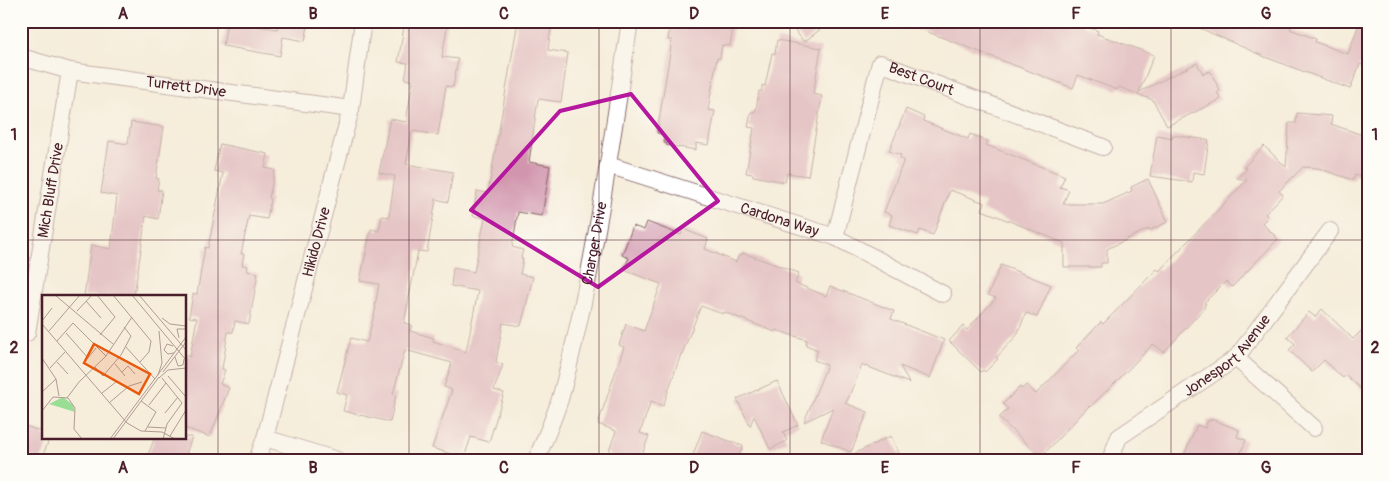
<svg xmlns="http://www.w3.org/2000/svg" width="1389" height="481" font-family="Pangolin,sans-serif">
  <style>
    .building { fill: #d196ad }
    .lines { fill: none; stroke-linecap: round; stroke-linejoin: round }
    .minor-casing { stroke: #866769; stroke-width: 18 }
    .minor { stroke: #fff; stroke-width: 16 }
    .marked { fill: none; stroke: #b5179e; stroke-width: 4; stroke-linejoin: round }
    .grid { fill: none; stroke: #4a1f2b; stroke-width: 1; stroke-opacity: 0.55 }
    .labels { text-anchor: middle; stroke-width: 4.5; stroke-linejoin: round; paint-order: stroke }
    .street-label { font-size: 15px; fill: #4a1f2b; stroke: #fdfcf7 }
    .inset-road { fill: none; stroke: #b19b95; stroke-width: 1 }
    .view { fill: #e8590c; fill-opacity: 0.15; stroke: #e8590c; stroke-width: 2.5 }
    .inset-edge { fill: none; stroke: #4a1f2b; stroke-width: 2.5 }
    .neatline { fill: none; stroke: #4a1f2b; stroke-width: 2 }
    .grid-label { font-size: 16px; text-anchor: middle; font-weight: bold; fill: #4a1f2b }
  </style>
  <rect width="100%" height="100%" fill="#fdfcf7"/>
  <filter id="ink" filterUnits="userSpaceOnUse"><feTurbulence type="fractalNoise" baseFrequency=".02" numOctaves="2"/><feDisplacementMap in="SourceGraphic" scale="10" xChannelSelector="R" yChannelSelector="G"/><feConvolveMatrix kernelMatrix="1 2 1 2 8 2 1 2 1" color-interpolation-filters="sRGB"/></filter>
  <filter id="wash" filterUnits="userSpaceOnUse"><feTurbulence type="fractalNoise" baseFrequency=".0096" numOctaves="4" result="noise"/><feDisplacementMap in="SourceGraphic" scale="20" xChannelSelector="R" yChannelSelector="G"/><feGaussianBlur stdDeviation="1.12" result="paint"/><feColorMatrix in="noise" values="0 0 0 0 0 0 0 0 0 0 0 0 0 0 0 0 0 1.4 0 .05"/><feComposite in="paint" operator="in"/></filter>
  <g filter="url(#wash)">
    <rect width="100%" height="100%" fill="#f6eddb"/>
    <g id="blocks">
      <!-- building -->
      <g class="building">
        <polygon points="227,21 277,29 278,21 309,21 305,41 283,37 280,56 223,46"/>
        <polygon points="405,21 448,21 442,57 458,59 453,87 446,86 438,135 412,131 406,164 453,172 448,202 436,199 427,252 418,251 404,323 412,325 410,331 434,338 433,341 466,352 478,291 451,286 453,268 474,272 485,218 473,216 477,191 488,193 518,21 552,21 548,50 568,53 561,102 538,99 529,162 550,166 542,216 518,212 512,247 523,250 521,258 523,259 520,274 533,277 521,326 503,323 496,362 503,365 494,390 504,393 489,442 471,437 464,458 432,448 452,390 444,387 452,363 405,350 393,394 396,395 390,422 343,411 347,395 337,392 351,338 367,342 376,307 375,306 379,284 360,281 371,229 379,231 382,216 389,217 395,176 379,173 390,119 406,122 413,81 405,79 408,63 398,62"/>
        <polygon points="671,21 734,21 730,46 722,45 720,58 717,58 708,110 715,111 709,145 696,143 696,150 666,145 667,143 664,143 665,135 657,133 672,40 668,40"/>
        <polygon points="788,21 831,21 804,42"/>
        <polygon points="906,21 1073,21 1098,31 1097,34 1154,55 1139,92 1197,63 1203,74 1210,71 1220,91 1217,93 1221,99 1167,126 1153,100 1119,87 1117,90 1078,75 1073,88 905,23"/>
        <polygon points="1184,21 1292,21 1290,29 1316,39 1315,42 1348,54 1360,21 1368,21 1368,67 1360,64 1350,89 1265,57"/>
        <polygon points="777,40 821,48 813,94 822,96 808,176 787,173 785,182 753,176 753,174 746,173 754,128 748,127 751,112 754,112 756,110 759,91 762,91 762,85 765,86 772,53 775,54"/>
        <polygon points="906,109 924,117 923,121 968,139 970,134 988,141 986,145 1065,176 1060,187 1069,190 1063,204 1103,204 1132,191 1131,187 1148,179 1168,222 1148,231 1148,229 1107,249 1107,263 1101,263 1101,267 1064,267 1064,243 982,210 985,203 950,190 933,235 920,230 918,235 889,225 892,215 884,212 904,160 900,158 901,155 889,151"/>
        <polygon points="1297,113 1332,116 1331,124 1368,137 1368,180 1355,175 1353,180 1318,168 1303,167 1279,191 1283,195 1265,214 1268,217 1262,223 1278,239 1232,287 1226,281 1204,303 1206,304 1204,306 1205,307 1164,352 1153,344 1116,382 1090,407 1089,406 1041,457 999,418 1008,409 1003,404 1020,387 1022,389 1026,385 1036,394 1079,350 1076,348 1101,322 1103,324 1157,269 1159,271 1247,180 1237,178 1247,169 1244,167 1264,146 1286,167 1289,123 1296,123"/>
        <polygon points="131,122 164,127 156,178 159,179 157,190 162,190 158,219 146,216 134,296 84,296 91,245 111,249 117,196 101,193 109,141 128,144"/>
        <polygon points="1157,135 1173,138 1172,135 1209,140 1204,174 1193,172 1192,182 1150,176"/>
        <polygon points="220,144 268,154 265,168 275,170 269,198 271,199 267,219 249,216 241,254 244,254 242,265 248,266 247,271 258,273 249,324 235,321 233,332 228,332 222,369 225,370 220,384 229,388 210,437 185,428 185,355 190,357 197,318 189,317 193,294 197,294 205,247 208,248 223,173 214,171"/>
        <polygon points="647,222 681,235 683,229 708,239 705,249 736,262 739,255 741,256 743,253 799,273 795,283 826,296 830,286 894,311 891,319 944,340 930,378 900,366 909,383 866,366 865,367 862,365 847,401 845,403 868,412 851,452 821,440 833,408 804,422 827,365 814,360 818,350 806,345 807,340 776,330 775,332 724,312 723,314 701,306 682,354 681,354 663,406 651,401 640,433 649,436 640,460 624,460 608,454 616,431 598,424 624,347 619,345 626,324 644,331 661,284 624,270 629,258 622,255 633,226 644,230"/>
        <polygon points="1001,265 1051,285 1037,317 1026,313 1017,335 996,358 998,359 985,372 983,370 981,372 949,341 963,326 967,330 996,298 988,295"/>
        <polygon points="1322,309 1353,339 1368,324 1368,396 1346,375 1343,378 1324,360 1312,372 1289,350 1295,344 1287,337 1309,312 1315,317"/>
        <polygon points="777,381 798,425 783,432 787,441 770,449 754,416 750,426 737,399"/>
        <polygon points="1211,419 1239,430 1237,437 1246,440 1238,460 1182,460 1197,425 1205,428 1208,420 1211,421"/>
        <polygon points="21,424 44,433 44,437 50,437 41,460 21,453"/>
        <polygon points="702,431 743,446 737,460 691,460"/>
        <polygon points="891,436 902,460 841,460"/>
        <polygon points="155,437 192,437 184,460 146,460"/>
      </g>
    </g>
  </g>
  <g filter="url(#ink)">
    <use href="#blocks" fill-opacity="0" stroke="#866769" stroke-width="1"/>
    <g class="lines">
      <!-- minor casing -->
      <g class="minor-casing">
        <g id="minor">
          <path id="s1" d="M21,57L70,71L351,109"/>
          <path id="s2" d="M608,165L835,237L943,294"/>
          <path id="s3" d="M835,237L880,63L1103,147"/>
          <path id="s4" d="M21,331L27,333L70,71"/>
          <polyline points="1236,358 1314,428"/>
          <polyline points="265,438 337,460"/>
          <path id="s5" d="M257,460L265,438L351,109L363,21"/>
          <path id="s6" d="M536,460C545,438 556,415 562,392C594,271 611,145 630,21"/>
          <path id="s7" d="M1110,460L1119,437L1236,358L1330,231"/>
        </g>
      </g>
      <!-- minor -->
      <use href="#minor" class="minor"/>
    </g>
  </g>
  <!-- marked area -->
  <path d="M0 0H1389V481H0ZM631,94L718,201L598,287L471,210L560,111Z" fill="#f6eddb" fill-opacity=".55" fill-rule="evenodd"/>
  <path class="marked" d="M631,94L718,201L598,287L471,210L560,111Z"/>
  <!-- grid -->
  <path class="grid" d="M218,21V460M409,21V460M599,21V460M790,21V460M980,21V460M1171,21V460M21,240H1368"/>
  <g class="labels">
    <!-- street labels -->
    <g class="street-label">
      <text dy="5" stroke="none"><textPath href="#s3" startOffset="224">Best Court</textPath></text>
      <text dy="5" stroke="none"><textPath href="#s1" startOffset="168">Turrett Drive</textPath></text>
      <text dy="5" stroke="none"><textPath href="#s4" startOffset="151">Mich Bluff Drive</textPath></text>
      <text dy="5" stroke="none"><textPath href="#s2" startOffset="180">Cardona Way</textPath></text>
      <text dy="5" stroke="none"><textPath href="#s5" startOffset="226">Hikido Drive</textPath></text>
      <text dy="5" stroke="none"><textPath href="#s6" startOffset="225">Charger Drive</textPath></text>
      <text dy="5" stroke="none"><textPath href="#s7" startOffset="161">Jonesport Avenue</textPath></text>
    </g>
  </g>
  <!-- overview -->
  <g transform="translate(42 295)">
    <rect width="144" height="144" fill="#f6eddb"/>
    <path d="M21,102L31,110L33,117L7,109Z" fill="#9ade96"/>
    <path class="inset-road" d="M13,0L71,49M55,0L73,22L58,40M71,0L109,46L107,57L98,67M90,0L144,65M97,0L144,55M44,6L59,23M35,16L50,0M120,23L128,29L144,31M0,26L10,13M0,29L85,128L99,136L120,137L133,144M7,36L38,0M24,38L46,63L54,53M137,43L135,34H144M15,46L31,28L64,61M83,51L113,84M131,51L125,49L122,55L126,59L132,58M133,62L136,71L141,70L142,64M0,63L14,84L17,101M15,67L26,79M73,69L83,81M53,72L61,81L79,60L89,41L82,32M8,73L23,57M80,77L86,71L93,79M121,77L144,47M116,80L120,68L117,36M126,81L144,102M117,83L126,75L144,73M120,83L140,108L125,129L121,144M0,97L14,84M60,98L74,87M25,103L37,87L64,61L90,22M99,106L114,117L103,136M67,108L87,91L100,87M107,110L124,88M0,116L11,102L26,103L33,113L32,134L40,144M123,118L136,102M106,132L124,133M128,141L144,115M68,144L144,42M71,144L117,82"/>
    <path class="view" d="M52,49L108,79L97,99L42,68Z"/>
    <rect width="144" height="144" class="inset-edge"/>
  </g>
  <!-- margin -->
  <rect width="1389" height="481" fill="none" stroke="#fdfcf7" stroke-width="55"/>
  <rect x="28" y="28" width="1334" height="426" class="neatline"/>
  <g class="grid-label">
    <text x="123" y="19">A</text>
    <text x="313" y="19">B</text>
    <text x="504" y="19">C</text>
    <text x="694" y="19">D</text>
    <text x="885" y="19">E</text>
    <text x="1076" y="19">F</text>
    <text x="1266" y="19">G</text>
    <text x="14" y="140">1</text>
    <text x="1375" y="140">1</text>
    <text x="14" y="353">2</text>
    <text x="1375" y="353">2</text>
    <text x="123" y="473">A</text>
    <text x="313" y="473">B</text>
    <text x="504" y="473">C</text>
    <text x="694" y="473">D</text>
    <text x="885" y="473">E</text>
    <text x="1076" y="473">F</text>
    <text x="1266" y="473">G</text>
  </g>
</svg>
